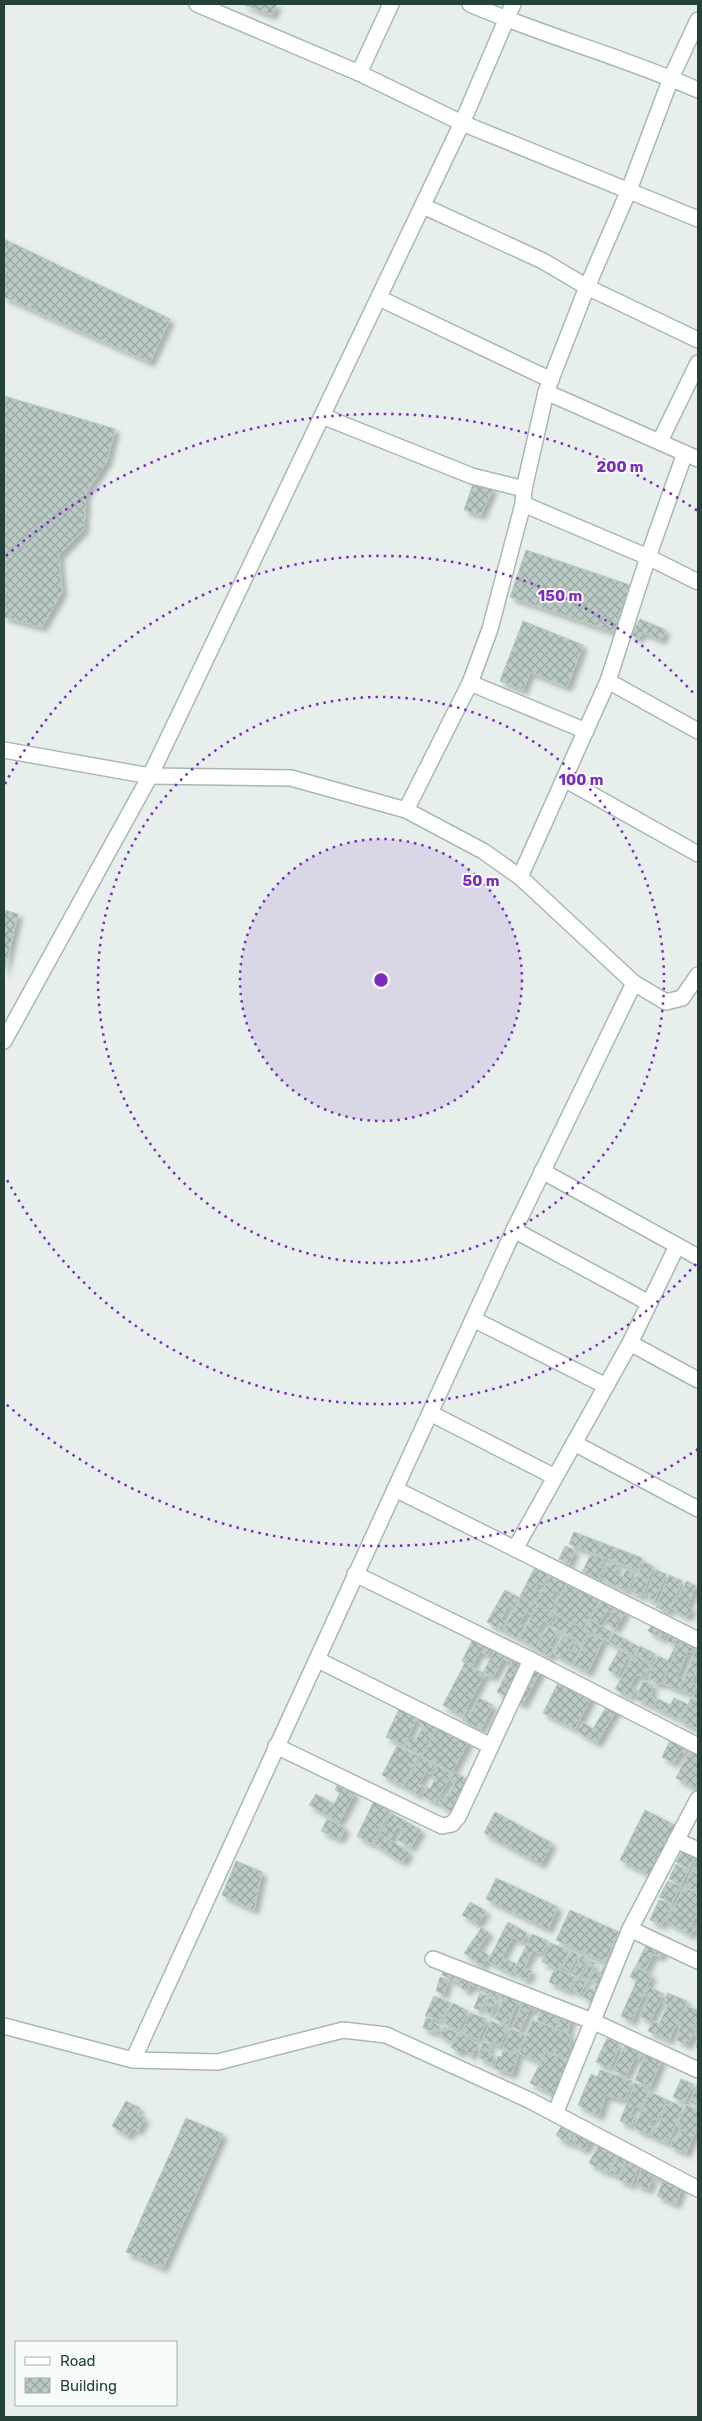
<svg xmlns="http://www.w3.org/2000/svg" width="702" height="2421" font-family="Rubik,sans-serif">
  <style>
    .building { fill: url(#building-cross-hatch); stroke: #b8c9c2; filter: url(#shadow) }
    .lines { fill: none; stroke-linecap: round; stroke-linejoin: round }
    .street-casing { stroke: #a8b8b2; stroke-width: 18 }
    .street { stroke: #fff; stroke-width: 15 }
    .ring { fill: none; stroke: #7b2cbf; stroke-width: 2.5; stroke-dasharray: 2.5 5 }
    .centre { fill: #7b2cbf; stroke: #f7fbf9; stroke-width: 2.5 }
    .ring-label { font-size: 15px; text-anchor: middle; font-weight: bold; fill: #7b2cbf; stroke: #f7fbf9; stroke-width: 4; stroke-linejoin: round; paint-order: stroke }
  </style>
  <defs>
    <pattern id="building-cross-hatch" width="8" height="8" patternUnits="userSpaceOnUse" patternTransform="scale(1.25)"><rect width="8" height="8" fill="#bbcac4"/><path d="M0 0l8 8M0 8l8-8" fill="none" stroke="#98a6a0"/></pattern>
    <filter id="shadow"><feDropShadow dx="4.5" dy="4.5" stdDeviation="2.5" flood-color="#0004"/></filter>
  </defs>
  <rect width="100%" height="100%" fill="#e6efeb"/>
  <!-- building -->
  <g class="building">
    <polygon points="242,4 277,4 272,15"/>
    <polygon points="4,239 170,319 150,362 4,297"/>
    <polygon points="4,396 115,429 107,461 86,493 84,529 59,555 62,592 42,627 4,617"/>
    <polygon points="473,484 493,488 481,515 464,510"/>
    <polygon points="526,550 630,585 614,632 510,597"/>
    <polygon points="640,619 666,630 661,640 643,632 639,638 630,635"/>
    <polygon points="523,621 583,645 567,687 530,672 523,690 500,681"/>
    <polygon points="4,910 18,914 4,972"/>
    <polygon points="574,1532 642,1558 638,1570 569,1544"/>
    <polygon points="565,1546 575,1550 569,1564 559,1559"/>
    <polygon points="591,1554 603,1559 600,1566 603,1567 598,1579 582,1572"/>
    <polygon points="609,1562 618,1566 614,1573 623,1577 626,1569 635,1574 627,1591 601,1578"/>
    <polygon points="644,1562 653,1566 642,1596 630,1591"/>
    <polygon points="535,1567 548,1574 543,1585 538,1583 535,1589 541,1592 535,1604 520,1596"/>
    <polygon points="656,1570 666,1574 654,1601 645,1596"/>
    <polygon points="552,1574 567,1582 561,1593 555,1590 550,1598 557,1602 551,1611 536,1603"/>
    <polygon points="669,1575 682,1581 668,1612 656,1607"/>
    <polygon points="687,1581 696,1586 687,1606 692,1609 687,1617 671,1608"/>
    <polygon points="568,1582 600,1600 583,1629 552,1611"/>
    <polygon points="505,1590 520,1598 514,1608 508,1605 501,1619 506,1622 502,1630 487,1622"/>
    <polygon points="521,1597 537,1605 532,1615 526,1612 519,1624 524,1627 518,1638 503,1630"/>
    <polygon points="604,1598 615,1605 611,1612 608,1610 598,1624 590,1618"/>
    <polygon points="539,1605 555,1614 549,1624 543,1620 537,1631 543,1635 535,1648 519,1638"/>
    <polygon points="617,1606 626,1611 615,1629 606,1623"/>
    <polygon points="558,1615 588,1632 582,1643 552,1626"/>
    <polygon points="590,1620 612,1632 608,1641 585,1629"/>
    <polygon points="653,1623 668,1630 663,1639 648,1631"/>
    <polygon points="549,1627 557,1632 549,1646 554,1649 549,1657 535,1648"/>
    <polygon points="671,1632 682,1637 662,1683 657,1684 648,1677 658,1656 668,1661 676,1644 667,1641"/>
    <polygon points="614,1633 639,1647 634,1655 609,1642"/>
    <polygon points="589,1634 603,1640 588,1672 574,1665"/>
    <polygon points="564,1635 573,1641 568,1650 571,1652 577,1642 583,1645 572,1664 553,1653"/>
    <polygon points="474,1637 492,1647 488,1655 480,1651 472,1666 462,1661"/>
    <polygon points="682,1637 696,1643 692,1652 688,1651 677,1677 683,1679 679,1690 662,1683"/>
    <polygon points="698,1645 698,1667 691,1683 696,1685 693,1695 680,1690"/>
    <polygon points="640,1646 655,1654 651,1662 636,1655"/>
    <polygon points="497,1647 512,1654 508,1662 503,1659 493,1677 483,1672"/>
    <polygon points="619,1650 628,1655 618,1675 608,1670"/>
    <polygon points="515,1655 528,1661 510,1698 497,1692"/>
    <polygon points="634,1655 651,1665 644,1678 637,1674 630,1685 636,1689 631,1697 615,1689"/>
    <polygon points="465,1663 485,1674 462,1716 443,1705"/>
    <polygon points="532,1665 541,1670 523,1704 515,1700"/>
    <polygon points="561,1677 593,1694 575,1729 543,1713"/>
    <polygon points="643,1681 653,1685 651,1696 656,1700 654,1706 636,1699"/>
    <polygon points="698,1685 698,1700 693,1697"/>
    <polygon points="479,1698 493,1705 481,1729 462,1720 467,1710 472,1712"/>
    <polygon points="674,1698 687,1704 680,1719 654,1707 658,1699 670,1705"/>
    <polygon points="691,1698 698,1702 697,1729 680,1721"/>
    <polygon points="609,1702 618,1707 597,1743 577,1731 582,1722 593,1729"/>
    <polygon points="400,1707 418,1715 404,1745 386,1737"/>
    <polygon points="421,1715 439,1725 421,1756 405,1747 411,1737 416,1739 424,1725 417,1721"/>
    <polygon points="439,1725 469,1741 452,1772 422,1756"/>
    <polygon points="672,1736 689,1745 685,1753 681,1751 674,1763 662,1757"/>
    <polygon points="397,1746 418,1756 403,1786 382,1775"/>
    <polygon points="692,1746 698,1749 698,1781 695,1788 676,1778"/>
    <polygon points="421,1757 435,1765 430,1774 426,1772 419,1784 424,1786 418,1795 404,1786"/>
    <polygon points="437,1766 452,1774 435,1803 422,1795 426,1787 430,1789 436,1777 432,1775"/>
    <polygon points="455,1772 470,1781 451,1811 438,1803 443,1795 447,1797 455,1784 450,1780"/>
    <polygon points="338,1784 355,1793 339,1822 309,1805 316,1794 334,1804 340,1793 335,1790"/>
    <polygon points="374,1801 390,1810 372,1844 357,1836"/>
    <polygon points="645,1810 677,1826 652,1876 620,1860"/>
    <polygon points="495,1812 552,1843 541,1864 484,1833"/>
    <polygon points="391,1813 421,1830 411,1847 398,1840 404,1830 397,1826 390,1839 380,1834"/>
    <polygon points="327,1819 345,1828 340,1839 321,1831"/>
    <polygon points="380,1834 409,1852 403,1862 374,1844"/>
    <polygon points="685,1846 698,1853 689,1869 676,1862"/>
    <polygon points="698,1859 698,1873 692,1870"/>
    <polygon points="236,1861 262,1872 254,1910 222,1895"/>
    <polygon points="676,1864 688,1870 681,1885 669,1879"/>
    <polygon points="692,1871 698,1875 698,1893 685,1886"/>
    <polygon points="496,1878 558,1907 548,1929 486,1899"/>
    <polygon points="668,1881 680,1887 672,1903 659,1897"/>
    <polygon points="685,1887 698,1895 698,1912 691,1925 695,1928 691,1935 666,1921"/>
    <polygon points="659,1900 672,1905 662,1925 650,1920"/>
    <polygon points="470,1902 486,1911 478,1924 462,1915"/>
    <polygon points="570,1910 619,1932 605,1962 556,1940"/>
    <polygon points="508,1922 527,1933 523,1942 513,1937 502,1957 516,1964 511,1973 488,1961"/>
    <polygon points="482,1927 489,1933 478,1948 489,1956 482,1966 464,1953"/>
    <polygon points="532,1934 548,1941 542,1954 533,1950 524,1968 532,1971 527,1980 513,1972"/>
    <polygon points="648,1941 664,1949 660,1957 653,1954 645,1971 636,1966"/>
    <polygon points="550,1943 569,1950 561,1970 542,1962"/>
    <polygon points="571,1951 578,1955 569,1971 563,1968"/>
    <polygon points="582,1955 588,1959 579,1977 572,1974"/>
    <polygon points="590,1961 595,1963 580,1994 572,1989 577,1979 581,1981"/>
    <polygon points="446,1966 461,1974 457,1982 442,1975"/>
    <polygon points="604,1966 611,1969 596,2003 583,1997 587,1989 594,1989 597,1983 590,1980 594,1972 601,1972"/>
    <polygon points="635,1967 652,1975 632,2021 621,2016 637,1980 630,1977"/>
    <polygon points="555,1968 575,1977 569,1991 549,1982"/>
    <polygon points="464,1974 481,1981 479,1988 470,1985 468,1991 461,1988 463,1984 459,1983"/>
    <polygon points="440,1977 448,1980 444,1994 436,1991"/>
    <polygon points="485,1981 499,1988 495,1997 480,1990"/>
    <polygon points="649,1987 664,1994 650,2021 640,2016 649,1998 645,1996"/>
    <polygon points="501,1988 520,1996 508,2025 495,2019 503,1999 498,1997"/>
    <polygon points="480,1993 487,1996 480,2010 474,2008"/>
    <polygon points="668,1993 687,2001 669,2040 648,2031 653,2021 659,2024 668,2005 663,2003"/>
    <polygon points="434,1996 451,2003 441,2020 425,2016"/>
    <polygon points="522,1997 538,2004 535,2011 530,2008 520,2030 513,2027 521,2008 518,2005"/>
    <polygon points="489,1998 496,2000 491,2014 484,2011"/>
    <polygon points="453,2003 468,2011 458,2030 442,2022"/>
    <polygon points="543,2005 560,2013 555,2028 537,2020"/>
    <polygon points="685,2006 698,2010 698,2018 691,2030 694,2033 687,2045 677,2040 679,2030 678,2021"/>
    <polygon points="470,2013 487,2019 478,2040 462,2032"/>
    <polygon points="562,2014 572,2017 567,2033 557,2029"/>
    <polygon points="426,2018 431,2019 431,2021 440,2027 437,2033 423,2028"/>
    <polygon points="533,2020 570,2035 571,2061 545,2050 540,2062 519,2053"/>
    <polygon points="491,2021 508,2028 500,2046 483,2039"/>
    <polygon points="698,2023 698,2049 696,2047 698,2038 694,2029"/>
    <polygon points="444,2027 457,2033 453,2042 439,2035"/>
    <polygon points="511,2029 525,2035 517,2054 503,2048"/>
    <polygon points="460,2031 478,2046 471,2056 463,2048 460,2053 451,2047"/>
    <polygon points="607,2038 620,2044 610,2068 596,2062"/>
    <polygon points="483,2042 491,2045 488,2052 494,2056 492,2064 478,2057"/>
    <polygon points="626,2043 643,2051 639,2059 635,2057 626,2076 613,2070"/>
    <polygon points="504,2050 518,2055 512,2074 494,2068 498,2056 501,2057"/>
    <polygon points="546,2052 570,2062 557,2096 530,2083"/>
    <polygon points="646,2053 662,2060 650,2087 635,2080"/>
    <polygon points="600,2070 632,2081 625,2100 606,2095 599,2116 578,2105 591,2074 597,2077"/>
    <polygon points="681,2079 693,2084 685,2102 673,2097"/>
    <polygon points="635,2083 649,2089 641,2108 634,2106 630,2115 635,2117 631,2126 620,2121"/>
    <polygon points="698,2083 698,2099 696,2105 690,2102"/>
    <polygon points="650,2092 667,2100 657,2120 652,2118 649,2125 653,2126 649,2135 634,2128"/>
    <polygon points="667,2100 683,2107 668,2143 651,2136 654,2127 658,2128"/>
    <polygon points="126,2101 140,2108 137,2113 145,2118 138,2131 133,2128 128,2136 112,2126"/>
    <polygon points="686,2105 698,2110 698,2125 686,2153 670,2146 674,2137 678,2139 681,2130 677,2126"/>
    <polygon points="186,2118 223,2134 163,2268 126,2252"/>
    <polygon points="563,2124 574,2131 566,2143 556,2135"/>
    <polygon points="578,2130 592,2137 585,2150 568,2141 575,2136"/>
    <polygon points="599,2144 618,2153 608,2173 589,2163"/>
    <polygon points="619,2154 627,2157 618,2176 610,2173"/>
    <polygon points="627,2159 639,2163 632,2185 619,2180"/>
    <polygon points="642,2167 651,2170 649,2177 652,2180 649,2189 636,2185"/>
    <polygon points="655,2170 683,2185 676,2204 657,2196 663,2181 652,2176"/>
  </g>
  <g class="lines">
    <!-- street casing -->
    <g class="street-casing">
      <g id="street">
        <polyline points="197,4 359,73 462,123 698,219"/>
        <path d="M470,4C544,36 624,57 698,90"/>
        <polyline points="359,73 391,4"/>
        <polyline points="423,206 543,261 587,287 698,340"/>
        <polyline points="379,298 551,380"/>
        <polyline points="546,392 698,459"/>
        <polyline points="322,416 472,476 524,489"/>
        <polyline points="660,441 698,363"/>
        <polyline points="523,504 648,557 698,582"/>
        <polyline points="608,681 698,731"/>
        <polyline points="470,683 586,731"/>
        <polyline points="4,750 150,776 291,778 406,810 483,851 520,877 634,983 666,1002 682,998 698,975"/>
        <polyline points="564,779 698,854"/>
        <polyline points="406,810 470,683 490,629 523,504 524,489 546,392 587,287 629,190 671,78 698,20"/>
        <polyline points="520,877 608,681 648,557 685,453"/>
        <polyline points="4,1041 150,776 462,123 513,4"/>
        <polyline points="542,1171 698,1257"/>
        <polyline points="514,1230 649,1303"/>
        <polyline points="473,1319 606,1386"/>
        <polyline points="630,1343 698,1380"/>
        <polyline points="430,1413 555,1477"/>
        <polyline points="574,1443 698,1509"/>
        <polyline points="395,1489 698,1640"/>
        <polyline points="515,1549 630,1343 677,1246"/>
        <polyline points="355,1574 531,1660 698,1746"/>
        <polyline points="318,1660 491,1746"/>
        <polyline points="276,1746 442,1826 452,1824 458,1817 531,1660"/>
        <polyline points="676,1840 698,1850"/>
        <polyline points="630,1929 698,1961"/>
        <polyline points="433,1959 592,2021 698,2070"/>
        <polyline points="4,2026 133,2060 218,2062 343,2030 386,2035 529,2100 698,2189"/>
        <polyline points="133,2060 514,1230 634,983"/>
        <polyline points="555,2114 630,1929 698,1799"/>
      </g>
    </g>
    <!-- street -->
    <use href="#street" class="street"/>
  </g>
  <!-- distance rings -->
  <circle cx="381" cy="980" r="141" fill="#7b2cbf" fill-opacity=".12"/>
  <g class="ring">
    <circle cx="381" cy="980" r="141"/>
    <circle cx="381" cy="980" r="283"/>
    <path d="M696 1264A424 424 0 0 1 5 1176M5 784A424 424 0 0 1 696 696"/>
    <path d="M698 1449A566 566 0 0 1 6 1404M6 556A566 566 0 0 1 698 511"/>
  </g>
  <circle cx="381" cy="980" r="8" class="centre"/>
  <g class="ring-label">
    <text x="620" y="472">200 m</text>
    <text x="560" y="601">150 m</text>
    <text x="581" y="785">100 m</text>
    <text x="481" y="886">50 m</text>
  </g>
  <!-- border -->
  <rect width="702" height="2421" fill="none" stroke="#24423a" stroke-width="10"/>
  <!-- legend -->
  <rect x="15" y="2341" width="162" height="65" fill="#f7fbf9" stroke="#a3b1ad"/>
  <rect x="25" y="2357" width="25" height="8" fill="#ffffff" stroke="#a3b1ad"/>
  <text x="60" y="2366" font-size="15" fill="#24423a">Road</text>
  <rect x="25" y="2378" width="25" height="15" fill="url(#building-cross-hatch)" stroke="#a3b1ad"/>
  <text x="60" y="2391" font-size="15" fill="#24423a">Building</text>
</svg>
